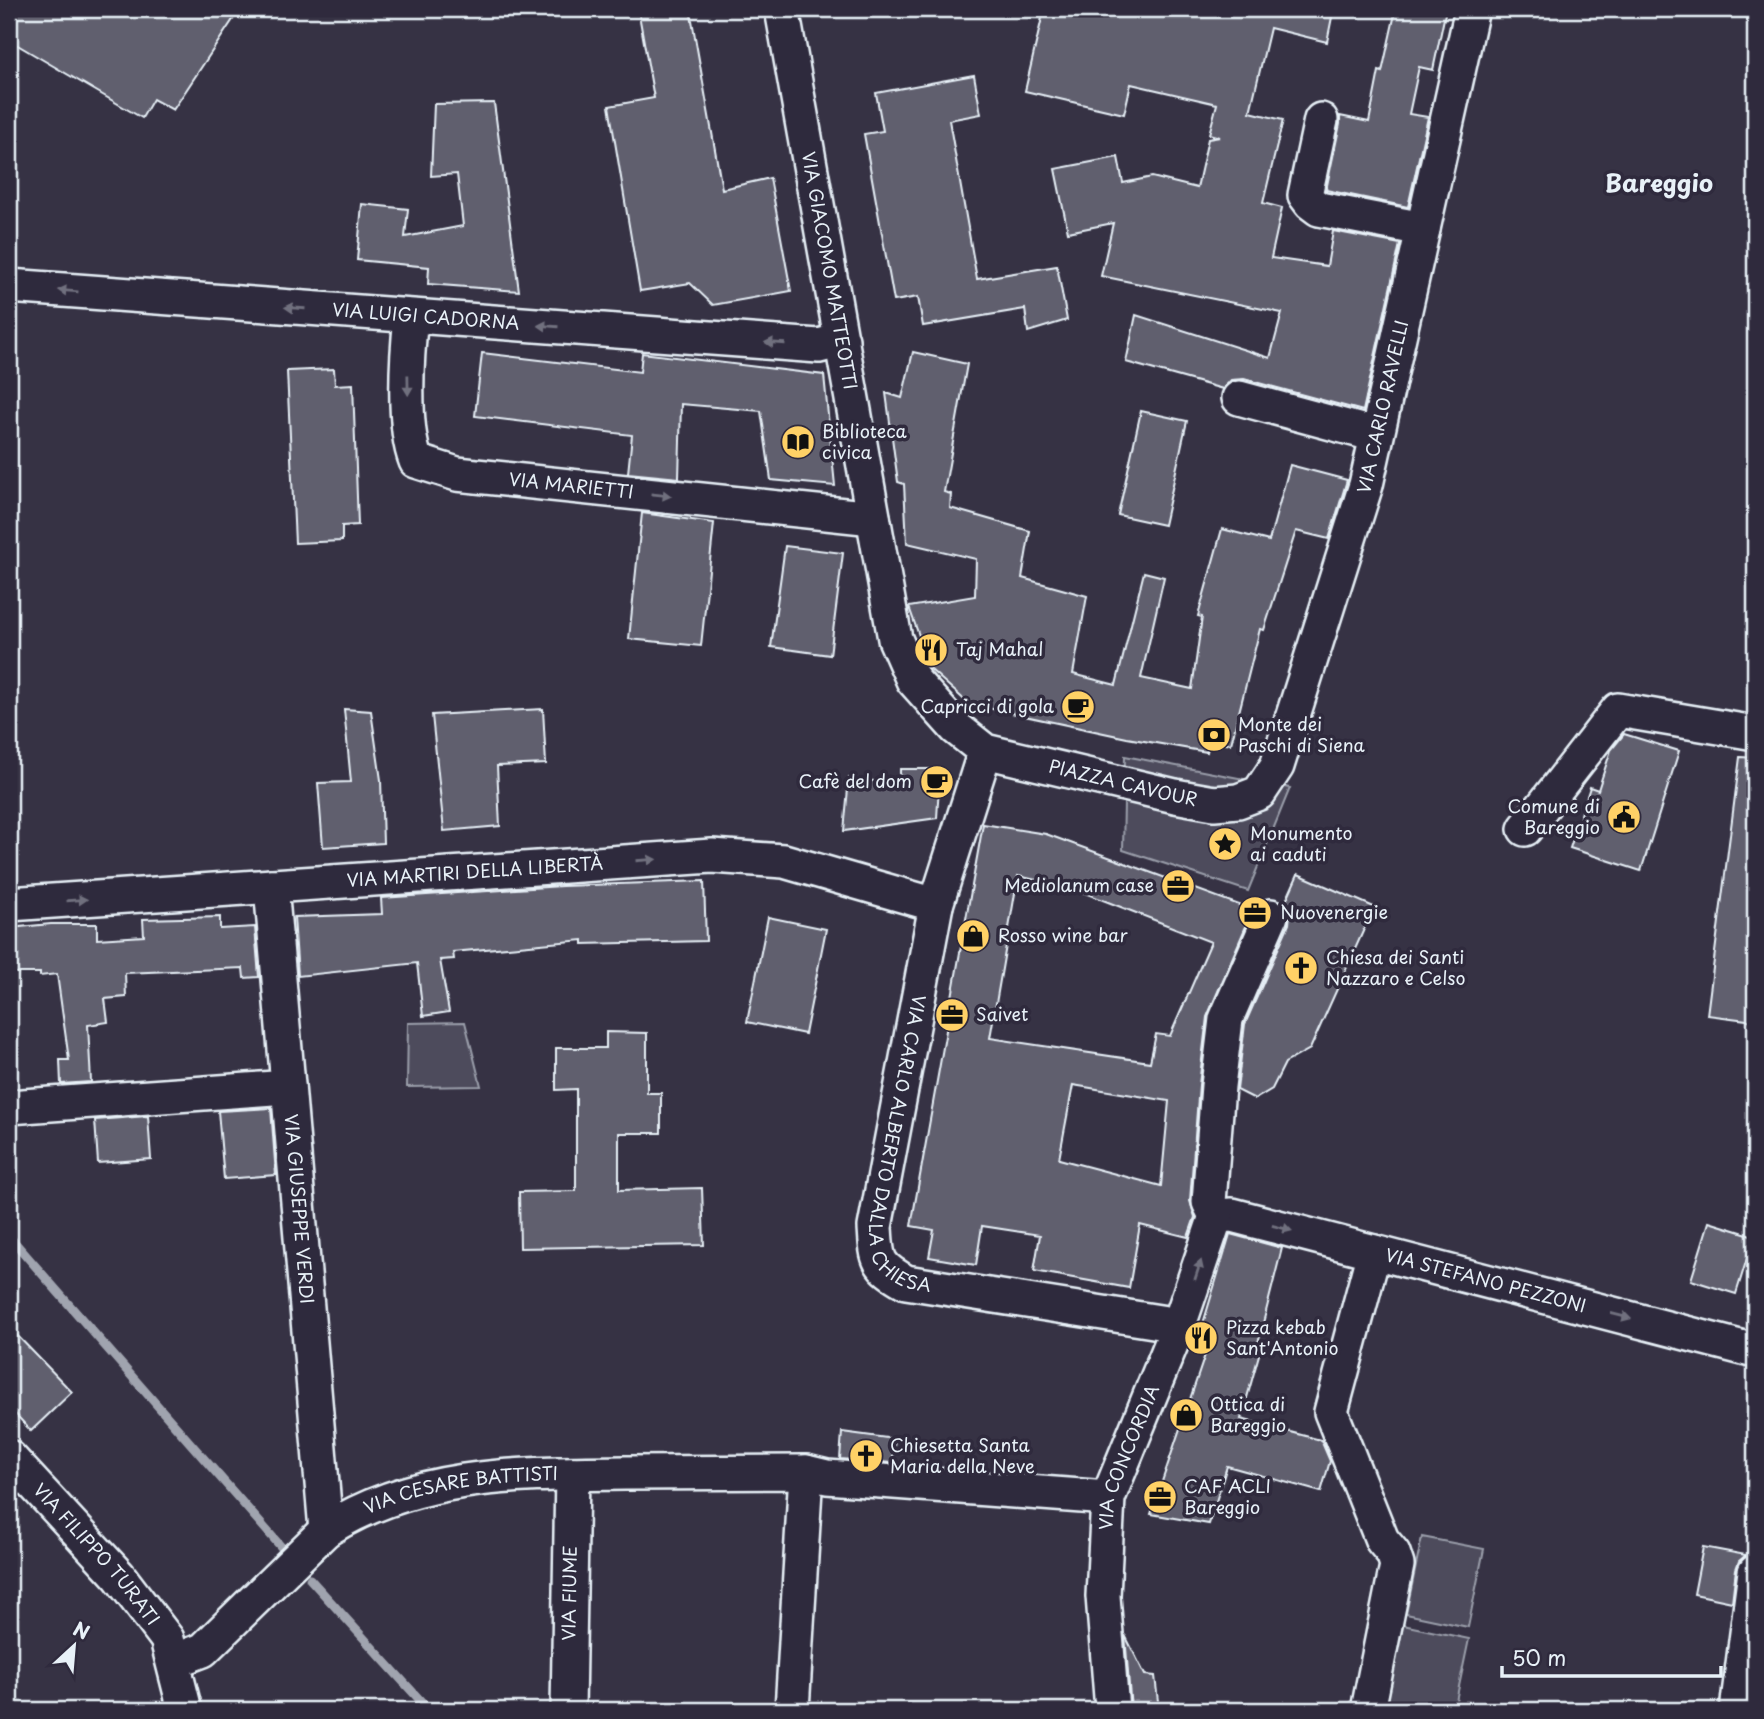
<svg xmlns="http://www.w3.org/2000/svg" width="1764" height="1719" font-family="'Playpen Sans',sans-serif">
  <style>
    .green { fill: #4d4b5c; stroke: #9a9eaa; stroke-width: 2 }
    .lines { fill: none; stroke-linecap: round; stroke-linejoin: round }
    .stream { stroke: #a0a4af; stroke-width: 9 }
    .building { fill: #605e6e; stroke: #e8f1f8; stroke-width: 2; fill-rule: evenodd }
    .minor-casing { stroke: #e8f1f8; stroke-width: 38 }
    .minor { stroke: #2f2a3d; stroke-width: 33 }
    .oneway { fill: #70707e }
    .labels { text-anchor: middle; stroke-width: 7; stroke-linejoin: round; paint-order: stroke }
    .street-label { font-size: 18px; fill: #e8f1f8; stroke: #2f2a3d }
    .poi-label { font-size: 18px; fill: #e8f1f8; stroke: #2f2a3d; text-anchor: start }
    .district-label { font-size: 24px; font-weight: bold; fill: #e8f1f8; stroke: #2f2a3d }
  </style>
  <rect width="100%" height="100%" fill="#363244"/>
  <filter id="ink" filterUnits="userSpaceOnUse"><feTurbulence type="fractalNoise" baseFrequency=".0143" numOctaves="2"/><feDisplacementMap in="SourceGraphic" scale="14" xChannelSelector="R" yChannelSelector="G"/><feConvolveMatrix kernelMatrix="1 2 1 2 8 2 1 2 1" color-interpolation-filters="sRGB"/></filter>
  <g filter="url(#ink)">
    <!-- green -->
    <g class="green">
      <polygon points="1125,756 1290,788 1248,891 1123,850"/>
      <polygon points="465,1022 481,1086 407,1087 408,1023"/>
      <polygon points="1422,1537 1484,1549 1468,1627 1406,1614"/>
      <polygon points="1403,1625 1469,1639 1454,1710 1385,1710"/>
    </g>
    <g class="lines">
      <!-- stream -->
      <g class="stream">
        <polyline points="9,1236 283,1549"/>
        <polyline points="310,1579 429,1710"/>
      </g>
    </g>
    <!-- building -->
    <g class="building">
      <polygon points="9,9 240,9 173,110 153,99 142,118 9,40"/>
      <polygon points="638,9 690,9 722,189 770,178 791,291 713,305 690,283 640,291 609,106 654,98"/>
      <polygon points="1044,9 1099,19 1100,9 1320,9 1333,12 1327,42 1270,28 1250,112 1283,120 1263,203 1282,208 1271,258 1327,266 1333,231 1400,244 1363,411 1244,379 1231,380 1223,389 1126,362 1136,315 1270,358 1282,313 1101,276 1113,223 1068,232 1055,169 1118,157 1123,183 1152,177 1197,188 1208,139 1220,137 1209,134 1217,104 1131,84 1124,114 1025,91"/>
      <polygon points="1396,9 1446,9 1433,70 1419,67 1409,114 1428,117 1408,207 1326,190 1340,124 1340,116 1369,122 1379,71 1382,72"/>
      <polygon points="974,75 981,114 949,120 977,279 1057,266 1067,320 1028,332 1025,309 923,326 918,297 894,301 864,134 883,131 876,93"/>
      <polygon points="494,103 519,291 428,284 429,267 357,260 362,204 408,209 405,237 463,226 457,174 431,176 434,104"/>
      <polygon points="913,352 967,364 944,492 951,494 950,508 1030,531 1022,578 1087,596 1073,674 1116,685 1144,572 1164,577 1141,678 1192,689 1202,617 1198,616 1222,529 1269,541 1290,465 1347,480 1329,539 1296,531 1264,630 1260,629 1231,744 1209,740 1207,752 1127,738 969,704 931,670 909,607 975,596 976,559 907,543 904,484 898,482 886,393 902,398"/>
      <polygon points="482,353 640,372 642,353 824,375 835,486 771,480 761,411 681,404 679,478 628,473 632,435 475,416"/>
      <polygon points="334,369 335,385 353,384 358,525 342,526 342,541 295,543 287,371"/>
      <polygon points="1141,411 1187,421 1164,525 1118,515"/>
      <polygon points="642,513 714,523 701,646 629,639"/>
      <polygon points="785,546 843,553 830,655 771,647"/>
      <polygon points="344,709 371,711 381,780 383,843 323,847 318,783 351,782"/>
      <polygon points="543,709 546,764 497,766 500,826 444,831 432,715"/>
      <polygon points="1624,734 1679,751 1641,871 1570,848 1590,787 1598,790 1611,750"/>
      <polygon points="1740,757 1755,758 1755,1021 1707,1015"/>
      <polygon points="900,769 940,769 937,818 844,831 849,778 900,784"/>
      <path d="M983,824L1046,834L1253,910L1207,1017L1199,1085L1190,1201L1195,1217L1188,1237L1140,1225L1129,1288L1034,1271L1040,1235L982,1226L976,1265L929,1257L934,1230L911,1226ZM1018,876L1072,888L1211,942L1170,1036L1156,1034L1150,1062L990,1038ZM1073,1085L1169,1101L1161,1186L1059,1159Z"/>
      <polygon points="1298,874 1374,907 1310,1049 1285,1063 1272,1089 1255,1099 1237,1090 1245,1024 1289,924 1290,913 1285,903"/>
      <polygon points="704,881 706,941 583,944 583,940 453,952 454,959 440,960 449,1012 423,1016 417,963 298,976 294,917 382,914 381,898 562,886"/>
      <polygon points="220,917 220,929 255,927 259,977 244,978 243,968 125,973 126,997 105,999 108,1022 88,1025 91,1082 61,1084 60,1060 69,1060 57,974 40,976 40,973 9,973 9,928 51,924 97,924 97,939 144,936 143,919"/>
      <polygon points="768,917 826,929 805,1034 747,1022"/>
      <polygon points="606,1032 647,1033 647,1093 661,1093 661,1133 619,1133 619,1190 702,1188 704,1245 520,1248 519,1192 576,1191 576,1089 556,1090 556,1048 606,1048"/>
      <polygon points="271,1108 276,1175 224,1179 218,1111"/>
      <polygon points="148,1116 151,1159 98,1163 95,1120"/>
      <polygon points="1709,1222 1754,1236 1736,1294 1691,1280"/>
      <polygon points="1230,1234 1282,1248 1258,1343 1262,1344 1241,1419 1321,1440 1330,1461 1321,1492 1227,1466 1209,1524 1151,1514 1207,1349 1196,1347"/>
      <polygon points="9,1327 72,1392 31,1431 9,1407"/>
      <polygon points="842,1432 895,1439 892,1463 840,1459"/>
      <polygon points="1703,1547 1746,1555 1739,1561 1736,1569 1732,1602 1694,1594"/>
      <polygon points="1125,1635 1145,1675 1155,1676 1159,1710 1131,1710"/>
    </g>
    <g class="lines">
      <!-- minor casing -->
      <g class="minor-casing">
        <g id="minor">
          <path id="s1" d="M782,9L895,639L913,680L956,728L985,751L1175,796L1214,803L1238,801L1259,793L1277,766L1366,485L1472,9"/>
          <polyline points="1321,120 1305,195 1311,203 1319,209 1423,229"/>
          <path id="s2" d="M9,286L819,346L842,340"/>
          <path id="s3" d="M411,317C407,354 402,426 416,461L457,474L873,518"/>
          <polyline points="1239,398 1376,435"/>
          <path id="s4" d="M985,751L936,905L875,1227C877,1260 876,1265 906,1282L1179,1325"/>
          <polyline points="1525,829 1618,710 1755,733"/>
          <path id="s5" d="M271,886L326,1530"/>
          <path id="s6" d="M9,904L712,856L784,861L936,905"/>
          <polyline points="9,1107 288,1087"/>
          <path id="s7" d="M1216,1216L1232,1215L1755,1351"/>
          <polyline points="1216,1216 1209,1202 1218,1086 1226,1019 1271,916"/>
          <path id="s8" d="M9,1457L119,1576L167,1639L185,1710"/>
          <path id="s9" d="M174,1661L203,1650L326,1530C417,1472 521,1474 625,1473C685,1473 745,1472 806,1472L827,1477L1108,1498"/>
          <path id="s10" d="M568,1710L572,1474"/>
          <polyline points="792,1710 806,1472"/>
          <path id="s11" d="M1112,1710L1103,1596L1108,1498L1179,1325L1216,1216"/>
          <polyline points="1368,1710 1397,1565 1393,1553 1382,1540 1331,1412 1374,1252"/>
          <polyline points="1737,1710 1755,1572"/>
        </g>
      </g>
      <!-- minor -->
      <use href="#minor" class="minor"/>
    </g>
    <!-- one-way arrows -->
    <defs><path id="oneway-solid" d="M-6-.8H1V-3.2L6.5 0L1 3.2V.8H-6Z" transform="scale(1.75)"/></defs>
    <g class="oneway">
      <use href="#oneway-solid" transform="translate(68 291) rotate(-175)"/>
      <use href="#oneway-solid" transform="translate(295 308) rotate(-176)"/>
      <use href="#oneway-solid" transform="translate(548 326) rotate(-176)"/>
      <use href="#oneway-solid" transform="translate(775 343) rotate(-176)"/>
      <use href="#oneway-solid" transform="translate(408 385) rotate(89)"/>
      <use href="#oneway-solid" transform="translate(661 495) rotate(6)"/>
      <use href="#oneway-solid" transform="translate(646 860) rotate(-4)"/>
      <use href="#oneway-solid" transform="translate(77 900) rotate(-4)"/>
      <use href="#oneway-solid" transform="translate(1282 1228) rotate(15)"/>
      <use href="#oneway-solid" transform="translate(1198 1270) rotate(-72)"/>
      <use href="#oneway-solid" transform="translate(1621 1316) rotate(15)"/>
    </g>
  </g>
  <!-- icons -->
  <defs>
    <g id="library-disc" transform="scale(1.75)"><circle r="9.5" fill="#ffd166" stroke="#2f2a3d"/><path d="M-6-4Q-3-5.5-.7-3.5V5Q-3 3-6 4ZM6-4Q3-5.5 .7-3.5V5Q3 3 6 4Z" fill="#111"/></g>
    <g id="restaurant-disc" transform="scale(1.75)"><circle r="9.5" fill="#ffd166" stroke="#2f2a3d"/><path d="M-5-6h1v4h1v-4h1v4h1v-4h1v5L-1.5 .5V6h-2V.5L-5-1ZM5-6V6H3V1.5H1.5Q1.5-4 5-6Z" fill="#111"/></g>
    <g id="cafe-disc" transform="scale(1.75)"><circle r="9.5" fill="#ffd166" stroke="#2f2a3d"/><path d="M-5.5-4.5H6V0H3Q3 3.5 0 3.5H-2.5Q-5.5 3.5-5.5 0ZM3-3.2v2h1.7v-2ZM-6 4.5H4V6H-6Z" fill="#111"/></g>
    <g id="bank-disc" transform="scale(1.75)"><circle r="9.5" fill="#ffd166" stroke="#2f2a3d"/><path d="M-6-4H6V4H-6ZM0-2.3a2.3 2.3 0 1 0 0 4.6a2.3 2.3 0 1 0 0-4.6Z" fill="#111"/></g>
    <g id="civic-disc" transform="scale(1.75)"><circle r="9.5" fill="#ffd166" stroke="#2f2a3d"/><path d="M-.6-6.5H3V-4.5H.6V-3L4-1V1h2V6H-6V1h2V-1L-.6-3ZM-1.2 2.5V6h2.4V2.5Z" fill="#111"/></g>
    <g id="sight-disc" transform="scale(1.75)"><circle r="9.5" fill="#ffd166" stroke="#2f2a3d"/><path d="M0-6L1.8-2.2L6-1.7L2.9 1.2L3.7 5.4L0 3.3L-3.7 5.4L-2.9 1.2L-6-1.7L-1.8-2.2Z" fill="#111"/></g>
    <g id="office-disc" transform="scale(1.75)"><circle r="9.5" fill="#ffd166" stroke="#2f2a3d"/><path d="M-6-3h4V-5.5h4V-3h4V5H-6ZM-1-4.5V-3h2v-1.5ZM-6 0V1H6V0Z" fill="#111"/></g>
    <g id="shop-disc" transform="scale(1.75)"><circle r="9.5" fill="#ffd166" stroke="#2f2a3d"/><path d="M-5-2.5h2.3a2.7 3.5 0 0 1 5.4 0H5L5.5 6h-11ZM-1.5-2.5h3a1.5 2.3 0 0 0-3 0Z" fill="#111"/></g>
    <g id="church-disc" transform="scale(1.75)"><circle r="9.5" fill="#ffd166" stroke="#2f2a3d"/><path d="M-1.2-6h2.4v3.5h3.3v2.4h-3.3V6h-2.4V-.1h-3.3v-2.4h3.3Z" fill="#111"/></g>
  </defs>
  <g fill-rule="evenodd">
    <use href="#library-disc" x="798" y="442"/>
    <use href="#restaurant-disc" x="931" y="650"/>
    <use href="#cafe-disc" x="1078" y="707"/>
    <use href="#bank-disc" x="1214" y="735"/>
    <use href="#cafe-disc" x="937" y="782"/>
    <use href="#civic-disc" x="1624" y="817"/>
    <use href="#sight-disc" x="1225" y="844"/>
    <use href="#office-disc" x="1178" y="886"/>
    <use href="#office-disc" x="1255" y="913"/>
    <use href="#shop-disc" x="973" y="936"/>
    <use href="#church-disc" x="1301" y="968"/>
    <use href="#office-disc" x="952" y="1015"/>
    <use href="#restaurant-disc" x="1201" y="1338"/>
    <use href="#shop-disc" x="1186" y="1415"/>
    <use href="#church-disc" x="866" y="1456"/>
    <use href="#office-disc" x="1160" y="1497"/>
  </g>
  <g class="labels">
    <!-- street labels -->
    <g class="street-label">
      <text dy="6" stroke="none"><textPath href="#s1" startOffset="266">VIA GIACOMO MATTEOTTI</textPath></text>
      <text dy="6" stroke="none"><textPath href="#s2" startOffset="418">VIA LUIGI CADORNA</textPath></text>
      <text dy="6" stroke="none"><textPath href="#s1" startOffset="1475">VIA CARLO RAVELLI</textPath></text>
      <text dy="6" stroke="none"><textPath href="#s3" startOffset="303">VIA MARIETTI</textPath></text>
      <text dy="6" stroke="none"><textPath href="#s1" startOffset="928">PIAZZA CAVOUR</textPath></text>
      <text dy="6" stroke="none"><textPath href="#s6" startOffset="467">VIA MARTIRI DELLA LIBERTÀ</textPath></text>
      <text dy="6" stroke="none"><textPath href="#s4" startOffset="418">VIA CARLO ALBERTO DALLA CHIESA</textPath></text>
      <text dy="6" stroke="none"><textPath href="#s5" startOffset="324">VIA GIUSEPPE VERDI</textPath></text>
      <text dy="6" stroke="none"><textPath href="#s7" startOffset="278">VIA STEFANO PEZZONI</textPath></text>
      <text dy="6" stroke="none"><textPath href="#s11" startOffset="257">VIA CONCORDIA</textPath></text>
      <text dy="6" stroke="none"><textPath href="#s9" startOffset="346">VIA CESARE BATTISTI</textPath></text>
      <text dy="6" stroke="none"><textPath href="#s8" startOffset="131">VIA FILIPPO TURATI</textPath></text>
      <text dy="6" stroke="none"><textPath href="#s10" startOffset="117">VIA FIUME</textPath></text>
    </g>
    <!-- poi labels -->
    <g class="poi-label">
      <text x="822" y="438">Biblioteca<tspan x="822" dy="21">civica</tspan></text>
      <text x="956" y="656">Taj Mahal</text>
      <text x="1054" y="713" text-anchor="end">Capricci di gola</text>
      <text x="1238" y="731">Monte dei<tspan x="1238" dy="21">Paschi di Siena</tspan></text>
      <text x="912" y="788" text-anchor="end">Cafè del dom</text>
      <text x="1600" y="813" text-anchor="end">Comune di<tspan x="1600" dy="21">Bareggio</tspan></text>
      <text x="1250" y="840">Monumento<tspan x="1250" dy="21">ai caduti</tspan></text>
      <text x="1154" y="892" text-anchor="end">Mediolanum case</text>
      <text x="1280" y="919">Nuovenergie</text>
      <text x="998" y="942">Rosso wine bar</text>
      <text x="1326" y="964">Chiesa dei Santi<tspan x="1326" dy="21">Nazzaro e Celso</tspan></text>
      <text x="976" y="1021">Saivet</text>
      <text x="1226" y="1334">Pizza kebab<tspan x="1226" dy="21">Sant'Antonio</tspan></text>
      <text x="1210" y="1411">Ottica di<tspan x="1210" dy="21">Bareggio</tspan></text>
      <text x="890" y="1452">Chiesetta Santa<tspan x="890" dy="21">Maria della Neve</tspan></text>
      <text x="1184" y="1493">CAF ACLI<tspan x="1184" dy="21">Bareggio</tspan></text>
    </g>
    <!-- district labels -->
    <g class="district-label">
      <text x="1659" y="192">Bareggio</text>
    </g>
  </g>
  <!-- margin -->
  <rect width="1764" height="1719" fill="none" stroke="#2f2a3d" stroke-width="35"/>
  <rect x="18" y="18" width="1729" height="1684" fill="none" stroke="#e8f1f8" stroke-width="2.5" filter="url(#ink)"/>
  <!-- north arrow -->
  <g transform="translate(74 1646) rotate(26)" stroke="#2f2a3d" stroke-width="5" paint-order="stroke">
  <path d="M0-5L12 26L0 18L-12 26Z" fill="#e8f1f8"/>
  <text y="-10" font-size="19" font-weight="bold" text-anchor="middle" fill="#e8f1f8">N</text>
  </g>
  <!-- scale -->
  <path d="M1502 1666v10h219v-10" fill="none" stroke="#e8f1f8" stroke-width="3.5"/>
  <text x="1512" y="1666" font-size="21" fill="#e8f1f8" stroke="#2f2a3d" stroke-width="5" paint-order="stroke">50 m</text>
</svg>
